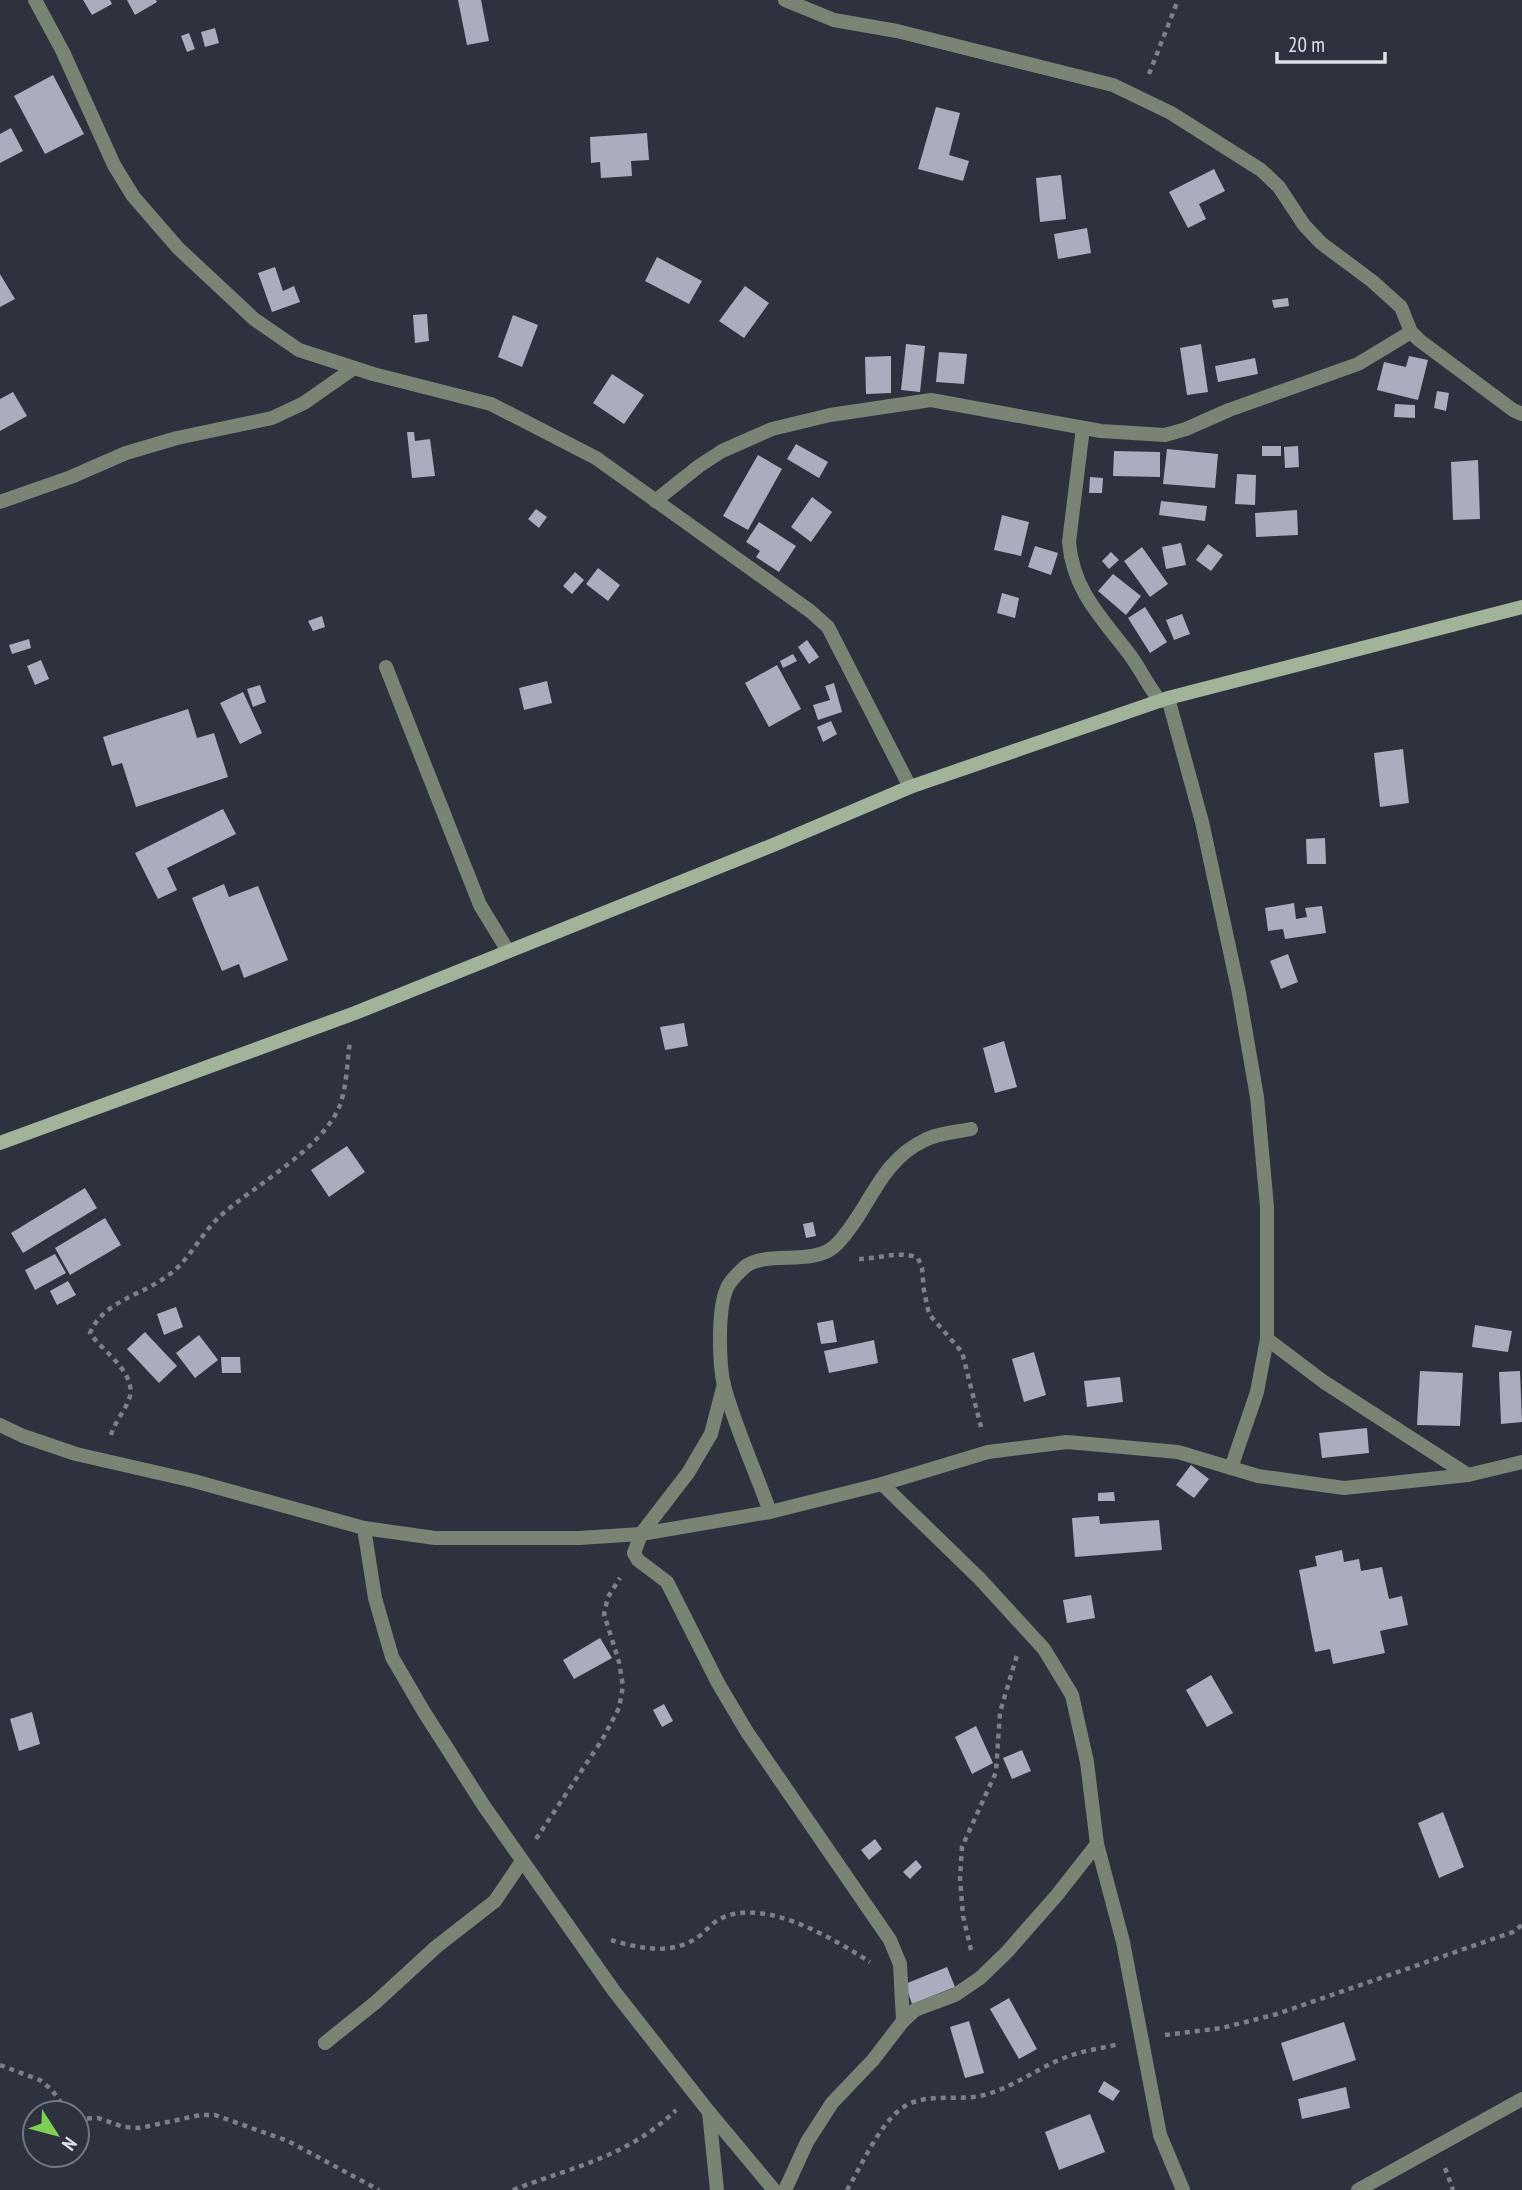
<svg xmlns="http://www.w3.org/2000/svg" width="1522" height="2190" font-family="'PT Sans Narrow',sans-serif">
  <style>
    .building { fill: #a9adbd }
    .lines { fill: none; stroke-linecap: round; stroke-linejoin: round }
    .path { stroke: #7d7f8a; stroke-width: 4.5; stroke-dasharray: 5 5; stroke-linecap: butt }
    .street { stroke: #798574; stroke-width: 14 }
    .secondary { stroke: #a1b499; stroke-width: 14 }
  </style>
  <rect width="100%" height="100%" fill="#2e313e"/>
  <!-- building -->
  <g class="building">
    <polygon points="83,0 110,0 112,4 92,15"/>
    <polygon points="127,0 156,0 157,2 135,15"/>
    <polygon points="458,0 481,0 489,41 467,45"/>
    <polygon points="215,28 219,43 205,47 201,32"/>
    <polygon points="189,33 195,49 187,52 181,36"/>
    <polygon points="53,75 84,134 45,154 14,96"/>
    <polygon points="936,107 960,113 949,155 969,161 963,181 918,169"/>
    <polygon points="11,128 23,151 0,163 0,134"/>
    <polygon points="647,133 649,160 631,161 632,176 601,178 600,162 591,163 590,137"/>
    <polygon points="1214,169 1225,191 1199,204 1206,219 1188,228 1169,192"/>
    <polygon points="1061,175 1066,219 1040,222 1036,178"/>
    <polygon points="1087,228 1091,253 1058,259 1054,234"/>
    <polygon points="657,257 702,281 689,304 645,281"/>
    <polygon points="275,267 283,291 294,286 300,302 272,312 258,273"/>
    <polygon points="0,274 15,299 0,307"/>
    <polygon points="745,286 769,303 744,338 719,321"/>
    <polygon points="1288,298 1289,306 1274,308 1272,300"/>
    <polygon points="427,314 429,341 415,343 413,315"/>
    <polygon points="513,315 538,325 522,367 498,357"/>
    <polygon points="906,344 925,346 920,392 901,390"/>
    <polygon points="1201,344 1208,392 1187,395 1180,348"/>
    <polygon points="939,352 967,354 964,384 936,382"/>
    <polygon points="891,356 891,393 866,394 865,357"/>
    <polygon points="1409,356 1428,360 1418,400 1377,390 1384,362 1406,367"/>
    <polygon points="1255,358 1258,374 1218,382 1215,366"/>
    <polygon points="612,374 644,395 624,424 593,403"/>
    <polygon points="1437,391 1449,393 1446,411 1434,408"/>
    <polygon points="13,392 27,416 0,431 0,399"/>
    <polygon points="1395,404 1415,405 1415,418 1394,417"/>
    <polygon points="407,432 414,432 415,441 430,439 435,476 412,478"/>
    <polygon points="796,444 828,462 819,478 787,459"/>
    <rect x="1262" y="446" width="19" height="10"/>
    <polygon points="1298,446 1299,467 1285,468 1284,447"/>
    <polygon points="1167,449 1218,454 1215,488 1163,484"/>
    <polygon points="1114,451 1160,452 1160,477 1113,476"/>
    <polygon points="758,455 782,469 748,530 723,516"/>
    <polygon points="1478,460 1480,519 1453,520 1451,462"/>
    <polygon points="1237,474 1256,475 1255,505 1235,504"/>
    <polygon points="1090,477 1103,478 1102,493 1089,493"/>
    <polygon points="812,497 832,512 811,542 791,527"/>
    <polygon points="1161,501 1207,506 1205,521 1159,515"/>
    <polygon points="536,509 547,517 539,528 528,519"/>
    <polygon points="1297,510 1298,535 1256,537 1255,513"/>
    <polygon points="1002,515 1029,522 1021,556 994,550"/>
    <polygon points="759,522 796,546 779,572 756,557 760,551 746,542"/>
    <polygon points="1181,543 1186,565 1166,569 1162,547"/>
    <polygon points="1208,544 1223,555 1211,571 1196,560"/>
    <polygon points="1035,546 1058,553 1051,575 1028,567"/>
    <polygon points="1142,547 1168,584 1150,597 1124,561"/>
    <polygon points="1111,552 1119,560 1109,569 1102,561"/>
    <polygon points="598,568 620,585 608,601 586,584"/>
    <polygon points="575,572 584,580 572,594 563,586"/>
    <polygon points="1113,574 1141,596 1126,615 1098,591"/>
    <polygon points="1002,593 1019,598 1015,618 997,613"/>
    <polygon points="1145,607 1167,642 1150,653 1128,618"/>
    <polygon points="1182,614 1190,634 1174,640 1166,620"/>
    <polygon points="322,616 325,627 313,631 308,621"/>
    <polygon points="29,639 31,648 12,654 9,645"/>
    <polygon points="807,640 819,657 809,664 798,647"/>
    <polygon points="793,654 797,661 783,668 780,661"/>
    <polygon points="41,660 49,679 35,685 27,666"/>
    <polygon points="777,665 801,709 769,727 745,683"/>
    <polygon points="547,681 552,703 524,710 519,688"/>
    <polygon points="834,683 842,712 818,720 813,705 830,700 825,686"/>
    <polygon points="260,685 266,702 253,707 247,689"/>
    <polygon points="243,692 262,733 240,744 220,703"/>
    <polygon points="188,709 197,738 214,733 228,777 136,807 122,763 112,766 103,737"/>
    <polygon points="831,721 837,734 823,742 817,727"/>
    <polygon points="1403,749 1409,803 1380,807 1374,753"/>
    <polygon points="223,809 236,834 167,868 177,890 158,899 135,853"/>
    <polygon points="1325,838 1326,864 1307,864 1306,839"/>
    <polygon points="224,884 229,897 258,886 288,960 244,978 239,964 222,971 192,898"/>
    <polygon points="1294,903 1296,919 1307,917 1305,908 1322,906 1326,933 1285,939 1283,929 1268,931 1265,908"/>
    <polygon points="1288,954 1298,982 1281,989 1270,961"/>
    <polygon points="684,1023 688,1046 665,1050 660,1027"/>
    <polygon points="1004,1041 1017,1087 995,1093 983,1048"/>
    <polygon points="347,1146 365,1172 329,1197 311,1170"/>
    <polygon points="85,1188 97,1208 23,1253 11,1233"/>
    <polygon points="105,1218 121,1245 70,1275 55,1248"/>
    <polygon points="813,1222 816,1236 806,1238 803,1224"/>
    <polygon points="55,1254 66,1273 35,1290 25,1270"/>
    <polygon points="68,1281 76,1295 57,1305 50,1291"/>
    <polygon points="176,1307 183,1327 164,1335 157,1314"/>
    <polygon points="833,1320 837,1342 821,1344 817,1323"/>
    <polygon points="1475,1325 1512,1331 1508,1352 1472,1347"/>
    <polygon points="145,1332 177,1366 159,1383 127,1349"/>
    <polygon points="199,1335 218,1360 195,1378 176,1353"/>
    <polygon points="874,1340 878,1363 829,1373 824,1351"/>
    <polygon points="1034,1352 1046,1395 1024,1402 1012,1359"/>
    <polygon points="221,1357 240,1357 241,1373 222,1373"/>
    <polygon points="1420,1371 1463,1373 1460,1426 1417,1425"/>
    <polygon points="1520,1371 1522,1422 1501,1424 1499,1372"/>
    <polygon points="1120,1377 1123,1402 1087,1407 1084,1381"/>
    <polygon points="1367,1428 1369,1453 1322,1458 1319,1433"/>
    <polygon points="1191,1465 1209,1479 1194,1498 1176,1485"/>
    <polygon points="1114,1492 1115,1501 1098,1501 1098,1493"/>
    <polygon points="1099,1516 1100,1524 1159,1520 1162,1550 1075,1557 1072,1518"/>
    <polygon points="1342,1550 1344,1562 1359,1559 1361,1571 1382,1567 1389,1599 1402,1596 1408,1625 1380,1631 1385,1653 1333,1664 1330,1649 1315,1652 1299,1570 1317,1566 1315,1556"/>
    <polygon points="1091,1595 1095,1618 1067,1623 1063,1600"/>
    <polygon points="600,1638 612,1658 574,1679 563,1660"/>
    <polygon points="1211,1675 1233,1713 1207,1727 1186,1690"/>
    <polygon points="664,1704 673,1721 662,1727 653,1710"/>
    <polygon points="32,1712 40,1744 19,1751 10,1719"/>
    <polygon points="976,1726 993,1763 972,1774 955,1737"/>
    <polygon points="1022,1750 1031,1771 1012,1779 1003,1758"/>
    <polygon points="1443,1812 1464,1867 1439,1878 1418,1823"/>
    <polygon points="875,1839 882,1849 869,1860 861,1850"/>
    <polygon points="916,1860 922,1867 910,1879 903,1872"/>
    <polygon points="947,1967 955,1987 912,2004 905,1984"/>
    <polygon points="1009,1998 1037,2049 1019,2059 990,2009"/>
    <polygon points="969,2021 984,2073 965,2078 950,2027"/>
    <polygon points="1344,2022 1356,2060 1293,2081 1281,2043"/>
    <polygon points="1104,2081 1120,2091 1113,2101 1098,2092"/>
    <polygon points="1346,2087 1350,2108 1302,2119 1298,2099"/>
    <polygon points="1090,2114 1105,2152 1059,2170 1045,2132"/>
  </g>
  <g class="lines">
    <!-- path -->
    <g class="path">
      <polyline points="1149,74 1178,0"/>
      <path d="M859,1259C878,1259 901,1250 918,1258L922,1268L924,1291L929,1314L962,1352L981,1427"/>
      <path d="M111,1435C115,1421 126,1410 130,1396C135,1371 102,1351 90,1333C104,1300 144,1295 170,1274C190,1259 201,1234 219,1217C253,1186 323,1149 340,1105C347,1085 347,1062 350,1041"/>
      <polyline points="536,1839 602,1740 619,1708 623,1686 619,1662 604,1614 608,1597 620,1578"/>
      <path d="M611,1940C638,1948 670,1955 695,1939C704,1934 711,1923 720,1919C763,1896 834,1939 870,1962"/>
      <polyline points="971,1950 963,1916 960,1878 962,1847 996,1772 1000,1712 1017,1655"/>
      <polyline points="1165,2035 1222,2028 1277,2014 1513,1932 1522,1925"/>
      <polyline points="0,2065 40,2080 52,2090 68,2113"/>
      <polyline points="77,2119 98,2118 124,2127 140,2128 200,2115 215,2115 288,2141 379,2190"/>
      <polyline points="1445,2168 1453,2190"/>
      <path d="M513,2190C572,2167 628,2157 676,2110"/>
      <path d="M847,2190C862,2165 875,2133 896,2113C918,2092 947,2100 973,2097C1008,2093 1038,2066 1072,2055C1087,2050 1103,2048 1119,2044"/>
    </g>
    <!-- street -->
    <g class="street">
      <polyline points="35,0 63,52 114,165 133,196 178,248 254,319 299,350 373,374 491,404 596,458 810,611 828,627 910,787"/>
      <polyline points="785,0 834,20 897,31 1113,85 1171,113 1261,170 1279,187 1304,225 1321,243 1372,281 1401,307 1411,332 1419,340 1513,410 1522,414"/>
      <path d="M1083,428L1069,542C1073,591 1102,618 1130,655C1141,670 1148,686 1160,701"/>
      <polyline points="655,501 699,466 722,451 772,429 830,415 931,400 1101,431 1165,435 1186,429 1229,410 1358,364 1411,332"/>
      <polyline points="0,502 71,477 126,453 177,438 272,418 304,403 354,368"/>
      <polyline points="386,667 480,905 508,951"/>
      <polyline points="1168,698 1202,822 1239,993 1257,1097 1267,1207 1267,1339 1257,1392 1231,1468"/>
      <polyline points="1267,1339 1324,1382 1468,1475"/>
      <polyline points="724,1384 711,1434 688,1473 641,1534 634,1553 638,1560 667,1582 718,1683 747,1732 890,1940 900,1964 903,2021"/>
      <polyline points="0,1425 23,1436 76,1454 194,1481 364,1528 435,1538 579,1538 641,1534 770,1512 882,1484 988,1452 1067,1442 1178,1452 1258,1476 1344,1488 1468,1475 1522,1462"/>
      <polyline points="882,1484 980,1579 1044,1649 1072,1695 1087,1762 1097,1844 1123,1942 1160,2135 1183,2190"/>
      <path d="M770,1512C755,1470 736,1429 724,1386C719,1364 717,1306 728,1286C731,1280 741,1270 746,1266C768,1250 816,1267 837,1244C870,1210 878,1162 925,1140C938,1133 957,1132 971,1129"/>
      <polyline points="364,1528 375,1598 392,1657 424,1712 484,1806 614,1991 709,2112 774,2190"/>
      <polyline points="325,2043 376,2002 436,1947 495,1901 522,1861"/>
      <polyline points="709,2112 717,2190"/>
      <polyline points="785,2190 807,2142 832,2103 873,2060 903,2021 915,2010 955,1995 980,1978 1007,1952 1057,1895 1097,1844"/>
      <polyline points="1358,2190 1522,2099"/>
    </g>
    <!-- secondary -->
    <polyline class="secondary" points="0,1143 355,1013 778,843 910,787 1168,698 1522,607"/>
  </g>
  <!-- north arrow -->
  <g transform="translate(56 2134) rotate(126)"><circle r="33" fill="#2e313e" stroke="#747782" stroke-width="2"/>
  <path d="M0-5L12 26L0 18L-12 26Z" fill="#7fd052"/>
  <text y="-10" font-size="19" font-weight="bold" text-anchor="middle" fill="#dee0e8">N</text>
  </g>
  <!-- scale -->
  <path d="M1277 52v10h108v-10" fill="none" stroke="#dee0e8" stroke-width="3.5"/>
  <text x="1288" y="52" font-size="21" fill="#dee0e8" stroke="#2e313e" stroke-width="5" paint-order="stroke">20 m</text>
</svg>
